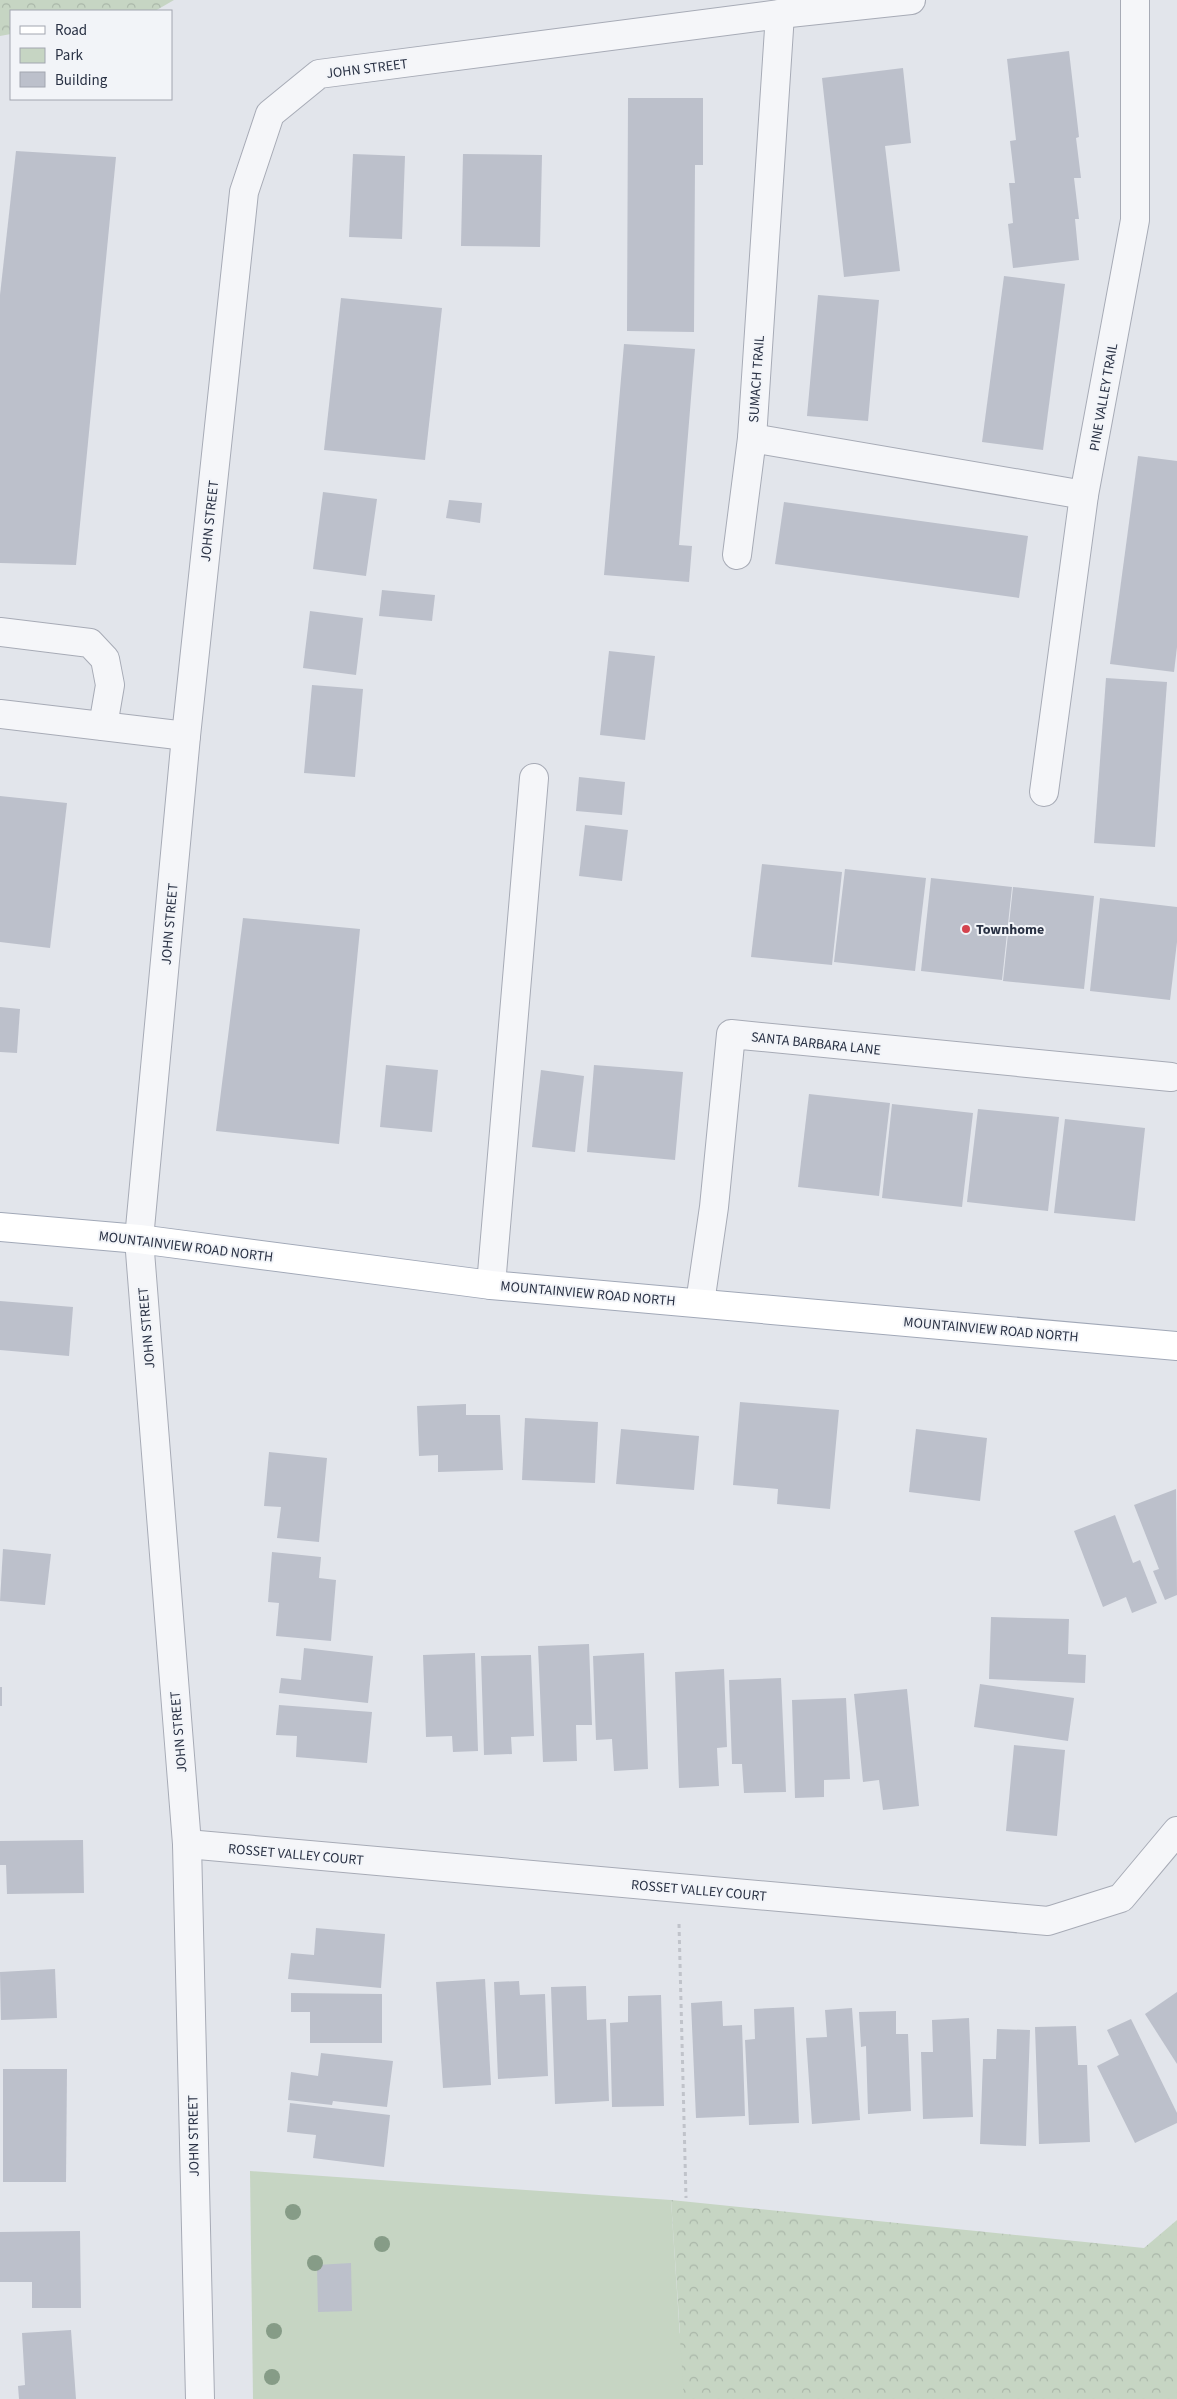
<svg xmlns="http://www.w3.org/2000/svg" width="1177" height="2399" font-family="'Source Sans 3',sans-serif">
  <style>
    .forest { fill: url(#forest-crowns) }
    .park { fill: #c6d5c3 }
    .building { fill: #bcc0cb }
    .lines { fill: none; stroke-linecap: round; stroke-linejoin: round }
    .minor-casing { stroke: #a7abb6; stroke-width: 30 }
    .major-casing { stroke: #a1a8b7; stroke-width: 30 }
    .path { stroke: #c0c3ca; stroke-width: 3; stroke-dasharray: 4 4; stroke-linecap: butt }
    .minor { stroke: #f5f6f9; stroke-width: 28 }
    .major { stroke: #fff; stroke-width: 28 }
    .tree { fill: #869c87 }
    .poi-dot { fill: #d4434e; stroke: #f2f4f8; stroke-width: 2 }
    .labels { text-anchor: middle; stroke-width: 4; stroke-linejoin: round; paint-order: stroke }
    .street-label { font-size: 14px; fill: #293144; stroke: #f2f4f8 }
    .poi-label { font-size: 14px; font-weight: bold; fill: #293144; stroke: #f2f4f8; text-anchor: start }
  </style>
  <defs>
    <pattern id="forest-crowns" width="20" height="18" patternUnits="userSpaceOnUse" patternTransform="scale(1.25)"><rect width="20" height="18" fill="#c6d5c3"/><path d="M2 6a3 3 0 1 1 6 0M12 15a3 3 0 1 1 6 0" fill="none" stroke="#aab7a9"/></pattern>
  </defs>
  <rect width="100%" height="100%" fill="#e2e5eb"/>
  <!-- forest -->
  <g class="forest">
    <polygon points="0,0 174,0 155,11 11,11 11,34 0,36"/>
    <polygon points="671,2200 1144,2248 1177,2220 1177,2399 586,2399 680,2333"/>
  </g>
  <!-- park -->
  <polygon class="park" points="250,2171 671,2200 684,2399 253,2399"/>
  <!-- building -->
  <g class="building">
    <polygon points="1069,51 1079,137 1076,138 1081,178 1074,178 1079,219 1075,219 1079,260 1013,268 1008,224 1013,223 1009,183 1015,183 1010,141 1016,140 1007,59"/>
    <polygon points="903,68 911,143 885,146 900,271 844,277 822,78"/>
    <polygon points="628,98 703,98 703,165 695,165 694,332 627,331"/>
    <polygon points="16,151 116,157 76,565 0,563 0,295"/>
    <polygon points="353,154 405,156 402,239 349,237"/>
    <polygon points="463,154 542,155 540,247 461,246"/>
    <polygon points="1004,276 1065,284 1043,450 982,442"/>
    <polygon points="818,295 879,300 868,421 807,416"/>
    <polygon points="341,298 442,308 425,460 324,450"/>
    <polygon points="624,344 695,349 679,545 692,546 689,582 604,575"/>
    <polygon points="1138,456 1177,461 1177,647 1174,672 1110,664"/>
    <polygon points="323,492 377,499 366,576 313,569"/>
    <polygon points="449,500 482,503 480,523 446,518"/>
    <polygon points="784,502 1028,536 1019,598 775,564"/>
    <polygon points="382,590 435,595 432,621 379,616"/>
    <polygon points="310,611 363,618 356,675 303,668"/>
    <polygon points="609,651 655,656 645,740 600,735"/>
    <polygon points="1106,678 1167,682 1155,847 1094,843"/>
    <polygon points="312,685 363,689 355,777 304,773"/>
    <polygon points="579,777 625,782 622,815 576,811"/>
    <polygon points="0,796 67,803 50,948 0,942"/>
    <polygon points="585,825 628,830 622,881 579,876"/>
    <polygon points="762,864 842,872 832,965 751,957"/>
    <polygon points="845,869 926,878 915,971 834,962"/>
    <polygon points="931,878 1012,887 1002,980 921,971"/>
    <polygon points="1013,887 1094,896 1084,989 1003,981"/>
    <polygon points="1100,898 1177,907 1177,942 1170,1000 1090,991"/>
    <polygon points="243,918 360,929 339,1144 216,1131"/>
    <polygon points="0,1007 20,1009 17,1053 0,1052"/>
    <polygon points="386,1065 438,1070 432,1132 380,1127"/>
    <polygon points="594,1065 683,1072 675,1160 587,1152"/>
    <polygon points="541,1070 584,1076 575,1152 532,1147"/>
    <polygon points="809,1094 890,1103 879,1196 798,1187"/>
    <polygon points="892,1104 973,1113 962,1207 882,1198"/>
    <polygon points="978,1109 1059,1117 1048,1211 967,1202"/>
    <polygon points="1065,1119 1145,1128 1135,1221 1054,1213"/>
    <polygon points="0,1301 73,1307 69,1356 0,1350"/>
    <polygon points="740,1402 839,1410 830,1509 777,1504 778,1489 733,1485"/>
    <polygon points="466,1404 466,1415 500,1415 503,1470 438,1472 438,1455 419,1456 417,1406"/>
    <polygon points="525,1418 598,1422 595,1483 522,1480"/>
    <polygon points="621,1429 699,1436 694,1490 616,1484"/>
    <polygon points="916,1429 987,1438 980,1501 909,1492"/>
    <polygon points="269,1452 327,1458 319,1542 277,1538 281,1507 264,1506"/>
    <polygon points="1176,1489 1177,1595 1165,1600 1153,1571 1159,1569 1134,1505"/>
    <polygon points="1115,1515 1133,1563 1140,1560 1157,1603 1132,1613 1126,1597 1103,1607 1074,1531"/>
    <polygon points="3,1549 51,1554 45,1605 0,1601"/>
    <polygon points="272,1552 321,1557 319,1578 336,1580 331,1641 276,1636 279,1603 268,1602"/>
    <polygon points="991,1617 1069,1619 1068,1654 1086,1655 1085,1683 989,1679"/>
    <polygon points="589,1644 592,1725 576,1725 577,1761 543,1762 538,1646"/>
    <polygon points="304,1648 373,1656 368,1703 279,1693 281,1678 301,1680"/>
    <polygon points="475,1653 478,1751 453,1752 452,1736 426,1737 423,1655"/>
    <polygon points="644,1653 648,1769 614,1771 612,1739 596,1740 593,1656"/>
    <polygon points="531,1655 534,1736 511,1737 512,1754 484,1755 481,1656"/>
    <polygon points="724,1669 727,1747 717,1748 719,1786 679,1788 675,1672"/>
    <polygon points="781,1678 786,1792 744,1793 742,1764 732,1764 729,1680"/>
    <polygon points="980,1684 1074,1698 1068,1741 974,1727"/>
    <rect x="0" y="1687" width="2" height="19"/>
    <polygon points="907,1689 919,1806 883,1810 879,1780 863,1782 854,1694"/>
    <polygon points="846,1698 850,1779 824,1780 824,1797 795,1798 792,1700"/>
    <polygon points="279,1705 372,1712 367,1763 296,1757 297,1736 276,1735"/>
    <polygon points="1014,1745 1065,1750 1057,1836 1006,1831"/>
    <polygon points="83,1840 84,1893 7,1894 6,1865 0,1865 0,1841"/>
    <polygon points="316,1928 385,1934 381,1988 288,1979 291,1953 314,1955"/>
    <polygon points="55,1969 57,2018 1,2020 0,1972"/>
    <polygon points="485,1979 491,2085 443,2088 436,1982"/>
    <polygon points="519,1981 520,1995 545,1994 548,2076 498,2079 494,1982"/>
    <polygon points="586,1986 587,2020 606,2019 609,2101 555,2104 551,1987"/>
    <polygon points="1177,1992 1177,2064 1145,2014"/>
    <polygon points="291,1993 382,1994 382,2043 310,2043 310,2012 291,2012"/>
    <polygon points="661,1995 664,2106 612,2107 610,2023 628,2022 628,1996"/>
    <polygon points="722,2001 723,2026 742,2025 745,2116 696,2118 691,2003"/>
    <polygon points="794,2007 799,2123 749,2125 745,2040 755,2039 754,2009"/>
    <polygon points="852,2008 860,2120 812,2124 806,2038 827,2037 825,2010"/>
    <polygon points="896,2011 896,2034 908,2034 911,2111 868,2114 866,2046 861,2047 859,2012"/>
    <polygon points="969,2018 973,2117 923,2119 921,2052 933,2052 932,2020"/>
    <polygon points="1131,2019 1177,2113 1177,2123 1135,2143 1097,2066 1119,2055 1107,2030"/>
    <polygon points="1076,2026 1078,2065 1087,2065 1090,2142 1039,2144 1035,2027"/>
    <polygon points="997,2029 1030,2030 1026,2146 980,2144 983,2059 996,2059"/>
    <polygon points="321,2053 393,2061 387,2107 333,2101 332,2105 288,2100 291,2072 318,2076"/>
    <polygon points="3,2069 67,2069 66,2182 3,2182"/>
    <polygon points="290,2103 390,2115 384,2167 313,2158 316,2135 287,2132"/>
    <polygon points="80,2231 81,2308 32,2308 32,2282 0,2282 0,2232"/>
    <polygon points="351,2263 352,2311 318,2312 317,2265"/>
    <polygon points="71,2330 76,2399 19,2399 18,2386 25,2385 22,2333"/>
  </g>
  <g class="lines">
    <!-- minor casing -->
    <g class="minor-casing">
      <g id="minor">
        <polyline points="752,438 1084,495"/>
        <polyline points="737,555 752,438 780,14"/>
        <polyline points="0,632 90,643 105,659 110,685 103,726"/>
        <polyline points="0,714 186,736"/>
        <polyline points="1044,792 1084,495 1135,220 1135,0"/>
        <polyline points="491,1285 534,778"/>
        <polyline points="700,1303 714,1207 731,1034 1171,1077"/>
        <polyline points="187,1844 1048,1921 1121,1898 1177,1831"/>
        <polyline points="200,2399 187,1844 139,1239 186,736 244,192 270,114 319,74 780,14 911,0"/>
      </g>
    </g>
    <!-- major casing -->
    <g class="major-casing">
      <polyline id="major" points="0,1227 139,1239 491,1285 1177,1346"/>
    </g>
    <!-- path -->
    <polyline class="path" points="679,1924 686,2198"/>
    <!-- minor -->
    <use href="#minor" class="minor"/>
    <!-- major -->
    <use href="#major" class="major"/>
  </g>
  <!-- trees -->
  <g class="tree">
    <circle cx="293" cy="2212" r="8"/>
    <circle cx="382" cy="2244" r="8"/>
    <circle cx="315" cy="2263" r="8"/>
    <circle cx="274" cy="2331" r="8"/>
    <circle cx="272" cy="2377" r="8"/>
  </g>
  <!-- markers -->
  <circle class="poi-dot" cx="966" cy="929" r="5"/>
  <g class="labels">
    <!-- street labels -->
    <g class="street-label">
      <text transform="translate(367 68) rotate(-7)" y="5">JOHN STREET</text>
      <text transform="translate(756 379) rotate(-86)" y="5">SUMACH TRAIL</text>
      <text transform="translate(1103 397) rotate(-80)" y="5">PINE VALLEY TRAIL</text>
      <text transform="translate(209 521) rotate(-84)" y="5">JOHN STREET</text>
      <text transform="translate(169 924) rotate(-85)" y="5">JOHN STREET</text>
      <text transform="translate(816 1043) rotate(6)" y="5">SANTA BARBARA LANE</text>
      <text transform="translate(186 1246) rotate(7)" y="5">MOUNTAINVIEW ROAD NORTH</text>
      <text transform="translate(588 1293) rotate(5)" y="5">MOUNTAINVIEW ROAD NORTH</text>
      <text transform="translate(146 1328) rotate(-95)" y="5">JOHN STREET</text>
      <text transform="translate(991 1329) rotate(5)" y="5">MOUNTAINVIEW ROAD NORTH</text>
      <text transform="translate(178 1732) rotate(-95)" y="5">JOHN STREET</text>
      <text transform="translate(296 1854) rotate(5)" y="5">ROSSET VALLEY COURT</text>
      <text transform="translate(699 1890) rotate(5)" y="5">ROSSET VALLEY COURT</text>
      <text transform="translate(193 2136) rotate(-91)" y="5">JOHN STREET</text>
    </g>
    <!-- poi labels -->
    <g class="poi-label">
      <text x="976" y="934">Townhome</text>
    </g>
  </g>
  <!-- legend -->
  <rect x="10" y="10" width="162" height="90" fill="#f2f4f8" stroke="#a2a6b0"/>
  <rect x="20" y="26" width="25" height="8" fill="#ffffff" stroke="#a2a6b0"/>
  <text x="55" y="35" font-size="15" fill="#293144">Road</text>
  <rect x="20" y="48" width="25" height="15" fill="#c6d5c3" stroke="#a2a6b0"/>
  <text x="55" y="60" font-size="15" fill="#293144">Park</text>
  <rect x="20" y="72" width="25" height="15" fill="#bcc0cb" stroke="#a2a6b0"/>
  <text x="55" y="85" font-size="15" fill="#293144">Building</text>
</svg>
